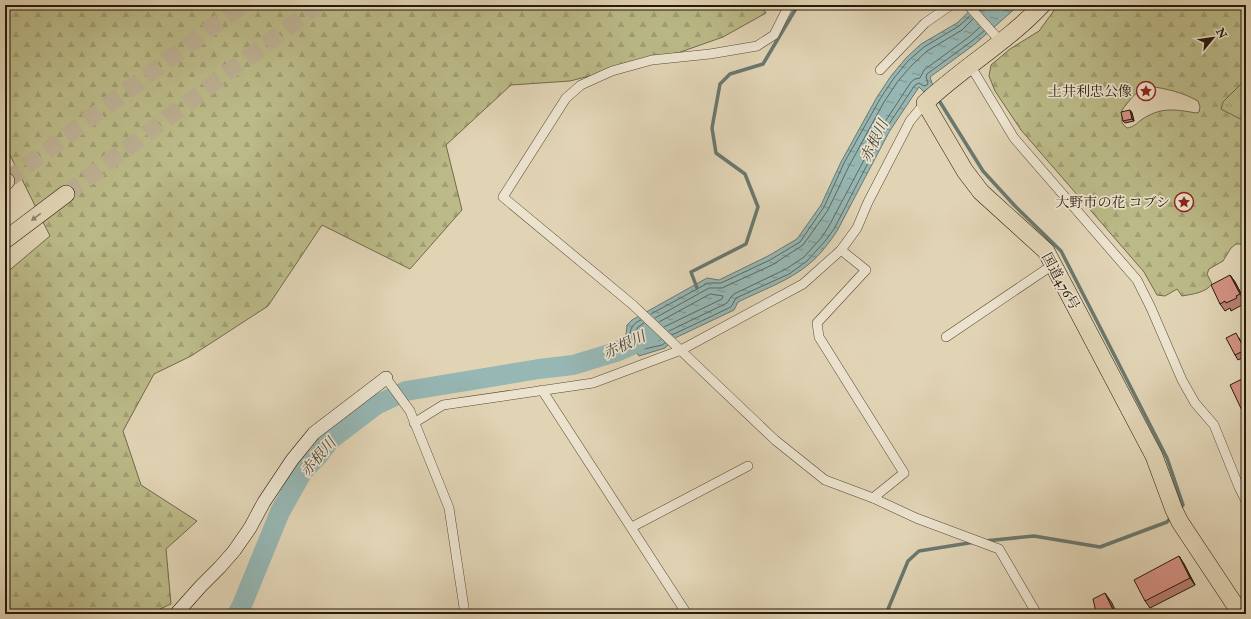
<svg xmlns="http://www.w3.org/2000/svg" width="1251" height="619" font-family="'IM FELL Double Pica','Noto Serif JP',serif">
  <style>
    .forest { fill: url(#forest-firs); stroke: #716a48; fill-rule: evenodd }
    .park { fill: url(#park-tufts); stroke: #716a48 }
    .water { fill: url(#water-ripples); stroke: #6a786f }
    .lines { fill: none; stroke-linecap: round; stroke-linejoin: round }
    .shore { stroke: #5e685e; stroke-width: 1 }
    .stream { stroke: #6a786f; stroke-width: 3.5 }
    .river { stroke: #96b7b4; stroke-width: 20 }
    .highway-tunnel { stroke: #bcaf92; stroke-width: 17; stroke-dasharray: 17 8; stroke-linecap: butt }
    .street-casing { stroke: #564833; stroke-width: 10 }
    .secondary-casing { stroke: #271a08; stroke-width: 14 }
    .highway-casing { stroke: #271a08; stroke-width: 18 }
    .street { stroke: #ece3cf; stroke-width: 9 }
    .secondary { stroke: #ece3cf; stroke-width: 13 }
    .highway { stroke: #e1d4b5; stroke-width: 17 }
    .wall { fill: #b77e72; stroke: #271a08 }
    .shaded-wall { fill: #95665c; stroke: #271a08 }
    .building { fill: #d59284; stroke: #271a08 }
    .oneway { fill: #8d8067 }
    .labels { text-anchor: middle; stroke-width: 3.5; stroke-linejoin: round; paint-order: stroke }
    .poi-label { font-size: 14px; fill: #271a08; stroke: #ece3cf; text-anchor: end }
    .street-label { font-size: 14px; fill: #271a08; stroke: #ece3cf }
    .water-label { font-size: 15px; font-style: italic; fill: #48493c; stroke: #ece3cf }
  </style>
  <defs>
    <pattern id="forest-firs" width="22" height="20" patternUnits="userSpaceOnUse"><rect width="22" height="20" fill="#bbba88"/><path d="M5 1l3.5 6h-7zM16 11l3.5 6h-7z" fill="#a19f74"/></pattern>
    <pattern id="park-tufts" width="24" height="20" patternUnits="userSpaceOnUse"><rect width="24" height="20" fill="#bbba88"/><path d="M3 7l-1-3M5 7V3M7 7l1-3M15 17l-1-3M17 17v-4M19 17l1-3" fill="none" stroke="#a19f74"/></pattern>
    <pattern id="water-ripples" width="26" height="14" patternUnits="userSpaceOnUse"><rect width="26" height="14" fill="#96b7b4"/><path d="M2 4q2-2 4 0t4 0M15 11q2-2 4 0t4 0" fill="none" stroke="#7a9490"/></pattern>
  </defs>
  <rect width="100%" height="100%" fill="#e1d4b5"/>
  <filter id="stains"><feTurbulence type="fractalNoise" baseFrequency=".005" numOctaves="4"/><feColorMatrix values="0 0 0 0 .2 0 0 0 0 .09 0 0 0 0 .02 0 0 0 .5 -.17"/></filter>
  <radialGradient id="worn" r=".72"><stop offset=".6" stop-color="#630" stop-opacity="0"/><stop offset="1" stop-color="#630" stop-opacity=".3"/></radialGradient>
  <!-- forest -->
  <g class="forest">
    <polygon points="5,5 761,5 766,13 723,37 672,55 570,81 511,85 446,145 462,210 410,269 322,225 268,306 191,356 154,374 123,431 141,485 197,521 166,549 171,604 149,614 5,614 5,274 50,236 5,145"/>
    <path d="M1058,5H1246V244H1236L1231,248L1223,261L1209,269L1207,274L1212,284C1205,293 1193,294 1182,296L1177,289L1165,296L1157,295L1144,272L1021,130L995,91L989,76L991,65L1010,49L1039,31ZM1149,86C1167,89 1182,92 1198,101L1200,107L1199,112L1196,113C1174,109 1160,107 1141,120C1136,124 1134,127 1127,128L1122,123V110C1129,101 1138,88 1149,86Z"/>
  </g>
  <!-- park -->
  <polygon class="park" points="1241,84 1246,85 1246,122 1221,109 1223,102"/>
  <!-- water -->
  <path class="water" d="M976,5H1019L975,44L930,77L933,86L924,92L919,87L889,132L837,231C829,243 820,255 809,264C789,281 762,290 738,302L734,310L675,338L665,348L639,356L626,335L627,325L632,320L707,278L719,280L768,256L797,239L821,205L841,162L877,97L891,76L906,58L921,44L957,23Z"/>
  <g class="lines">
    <!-- shore -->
    <g class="shore">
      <polyline points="651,314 708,283 721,283 770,260 800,242 824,207 844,163 880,99 894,78 908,61 924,47 959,26 970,16"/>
      <polyline points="655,318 709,288 722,288 772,265 803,245 828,210 849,166 884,102 898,81 912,65 927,51 962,30 973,19"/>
      <path d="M641,320C634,323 631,326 630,334L640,350L662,345L665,343"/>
      <polyline points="659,322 710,294 723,296 722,299 664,327"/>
      <polyline points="644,323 638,327 635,333 642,344 644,345 661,339"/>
      <polyline points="669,331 727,303 731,297 734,294 786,269 804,257 822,237 829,226 881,128 911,82 915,79 920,78 924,70 969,37 980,27"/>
      <polyline points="672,335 731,307 736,298 789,274 807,261 826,240 834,229 885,130 915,85 919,83 924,86 927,85 928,83 926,77 927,74 972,41 984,31"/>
    </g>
    <!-- stream -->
    <g class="stream">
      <polyline points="940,102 983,171 1015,206 1061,251 1167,458 1183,505 1180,508"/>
      <polyline points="697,288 691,272 746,244 758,207 745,174 716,153 712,128 720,84 730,74 763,64 798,5"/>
      <polyline points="985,541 1034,536 1100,547 1167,522 1171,517"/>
      <polyline points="886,614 908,561 919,551 975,542"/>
    </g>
    <!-- river -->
    <polyline class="river" points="237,614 242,605 280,512 303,471 318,456 330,440 376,405 406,391 539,369 573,365 616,352 632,345 655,331"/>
    <!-- highway-tunnel -->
    <g class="highway-tunnel">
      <polyline points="6,181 242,5"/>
      <polyline points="66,194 318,5"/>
    </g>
    <!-- street casing -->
    <g class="street-casing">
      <g id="street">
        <polyline points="789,5 774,35 757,46 710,54 652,60 612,71 581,85 566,98 503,197 633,305 775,440 825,480 873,498 916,518 999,549 1037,614"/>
        <polyline points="968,5 1001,42"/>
        <polyline points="970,65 1014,138 1137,280 1151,308 1182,380 1195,403 1214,425 1239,487 1246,501"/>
        <polyline points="880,70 925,23 951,5"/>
        <polyline points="841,250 866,270 817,323 819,337 904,473 873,498"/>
        <polyline points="946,337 1054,264"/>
        <polyline points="386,378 410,411 449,508 465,614"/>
        <polyline points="542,390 687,614"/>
        <polyline points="414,423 443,405 593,383 681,350 803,284 841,250 857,228 868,202 910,121 925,103"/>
        <polyline points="632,527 748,466"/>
      </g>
    </g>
    <!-- secondary casing -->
    <g class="secondary-casing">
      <polyline id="secondary" points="176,614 201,586 220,567 234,551 250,528 264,502 292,460 314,433 386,378"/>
    </g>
    <!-- highway casing -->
    <g class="highway-casing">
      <g id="highway">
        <path d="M1042,5C1007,42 962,68 925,103L965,171L981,192L1046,251L1154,456L1174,510L1180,522L1241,614"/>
        <polyline points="5,182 6,181"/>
        <polyline points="5,240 66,194"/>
      </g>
    </g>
    <!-- street -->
    <use href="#street" class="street"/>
    <!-- secondary -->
    <use href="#secondary" class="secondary"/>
    <!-- highway -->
    <use href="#highway" class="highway"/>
  </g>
  <!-- wall -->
  <g class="wall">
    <polygon points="1130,110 1132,113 1134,121 1125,123 1123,121"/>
    <polygon points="1230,275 1235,282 1245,301 1241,303 1242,305 1231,311 1230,308 1225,311 1220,304"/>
    <polygon points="1239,338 1246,351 1246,356 1238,360 1235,355"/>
    <polygon points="1179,556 1184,564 1195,585 1150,608 1145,601"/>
  </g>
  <!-- shaded-wall -->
  <g class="shaded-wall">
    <polygon points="1130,110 1132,113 1134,121 1132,119"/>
    <polygon points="1230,275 1235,282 1245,301 1240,294"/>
    <polygon points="1179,556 1184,564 1195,585 1190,578"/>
    <polygon points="1105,593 1112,603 1117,614 1115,614"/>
  </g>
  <!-- building -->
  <g class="building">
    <polygon points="1130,110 1132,119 1123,121 1121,112"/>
    <polygon points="1230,275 1240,294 1236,296 1237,298 1226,303 1225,301 1220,304 1211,285"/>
    <polygon points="1236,333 1245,350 1235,355 1226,338"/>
    <polygon points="1246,377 1246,419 1230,385"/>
    <polygon points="1246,480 1246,491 1242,482"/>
    <polygon points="1179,556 1190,578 1145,601 1134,580"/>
    <polygon points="1105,593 1115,614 1098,614 1097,612 1096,612 1093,599"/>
  </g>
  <!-- one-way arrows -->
  <defs><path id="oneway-solid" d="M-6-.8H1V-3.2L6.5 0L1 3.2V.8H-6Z"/></defs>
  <use class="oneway" href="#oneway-solid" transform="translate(36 217) rotate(143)"/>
  <!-- icons -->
  <defs>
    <g id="sight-ring" transform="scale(1)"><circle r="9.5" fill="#ece3cf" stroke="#8f2418" stroke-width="1.5"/><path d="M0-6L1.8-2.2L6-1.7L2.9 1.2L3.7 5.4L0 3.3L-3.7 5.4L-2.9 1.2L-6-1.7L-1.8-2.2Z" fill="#8f2418"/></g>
  </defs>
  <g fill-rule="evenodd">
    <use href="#sight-ring" x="1146" y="91"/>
    <use href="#sight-ring" x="1184" y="202"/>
  </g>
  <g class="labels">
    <!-- poi labels -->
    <g class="poi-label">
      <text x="1132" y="96">土井利忠公像</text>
      <text x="1170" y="207">大野市の花 コブシ</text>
    </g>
    <!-- street labels -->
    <g class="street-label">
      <text transform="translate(1061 281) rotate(61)" y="5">国道476号</text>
    </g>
    <!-- water labels -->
    <g class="water-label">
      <text transform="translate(874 141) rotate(-64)" y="5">赤根川</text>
      <text transform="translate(624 345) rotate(-25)" y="5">赤根川</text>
      <text transform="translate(318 457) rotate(-49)" y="5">赤根川</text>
    </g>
  </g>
  <!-- margin -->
  <rect width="1251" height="619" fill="none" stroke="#e1d4b5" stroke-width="20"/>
  <rect x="6" y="6" width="1239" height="607" fill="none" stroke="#271a08" stroke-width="2"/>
  <rect x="10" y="10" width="1231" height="599" fill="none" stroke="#271a08"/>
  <!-- north arrow -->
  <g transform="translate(1213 38) rotate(61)" stroke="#ece3cf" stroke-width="3" paint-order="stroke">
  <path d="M0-3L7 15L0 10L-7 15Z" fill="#271a08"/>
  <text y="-6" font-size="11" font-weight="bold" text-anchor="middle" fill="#271a08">N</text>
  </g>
  <rect width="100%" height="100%" filter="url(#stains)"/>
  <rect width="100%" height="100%" fill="url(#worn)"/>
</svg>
